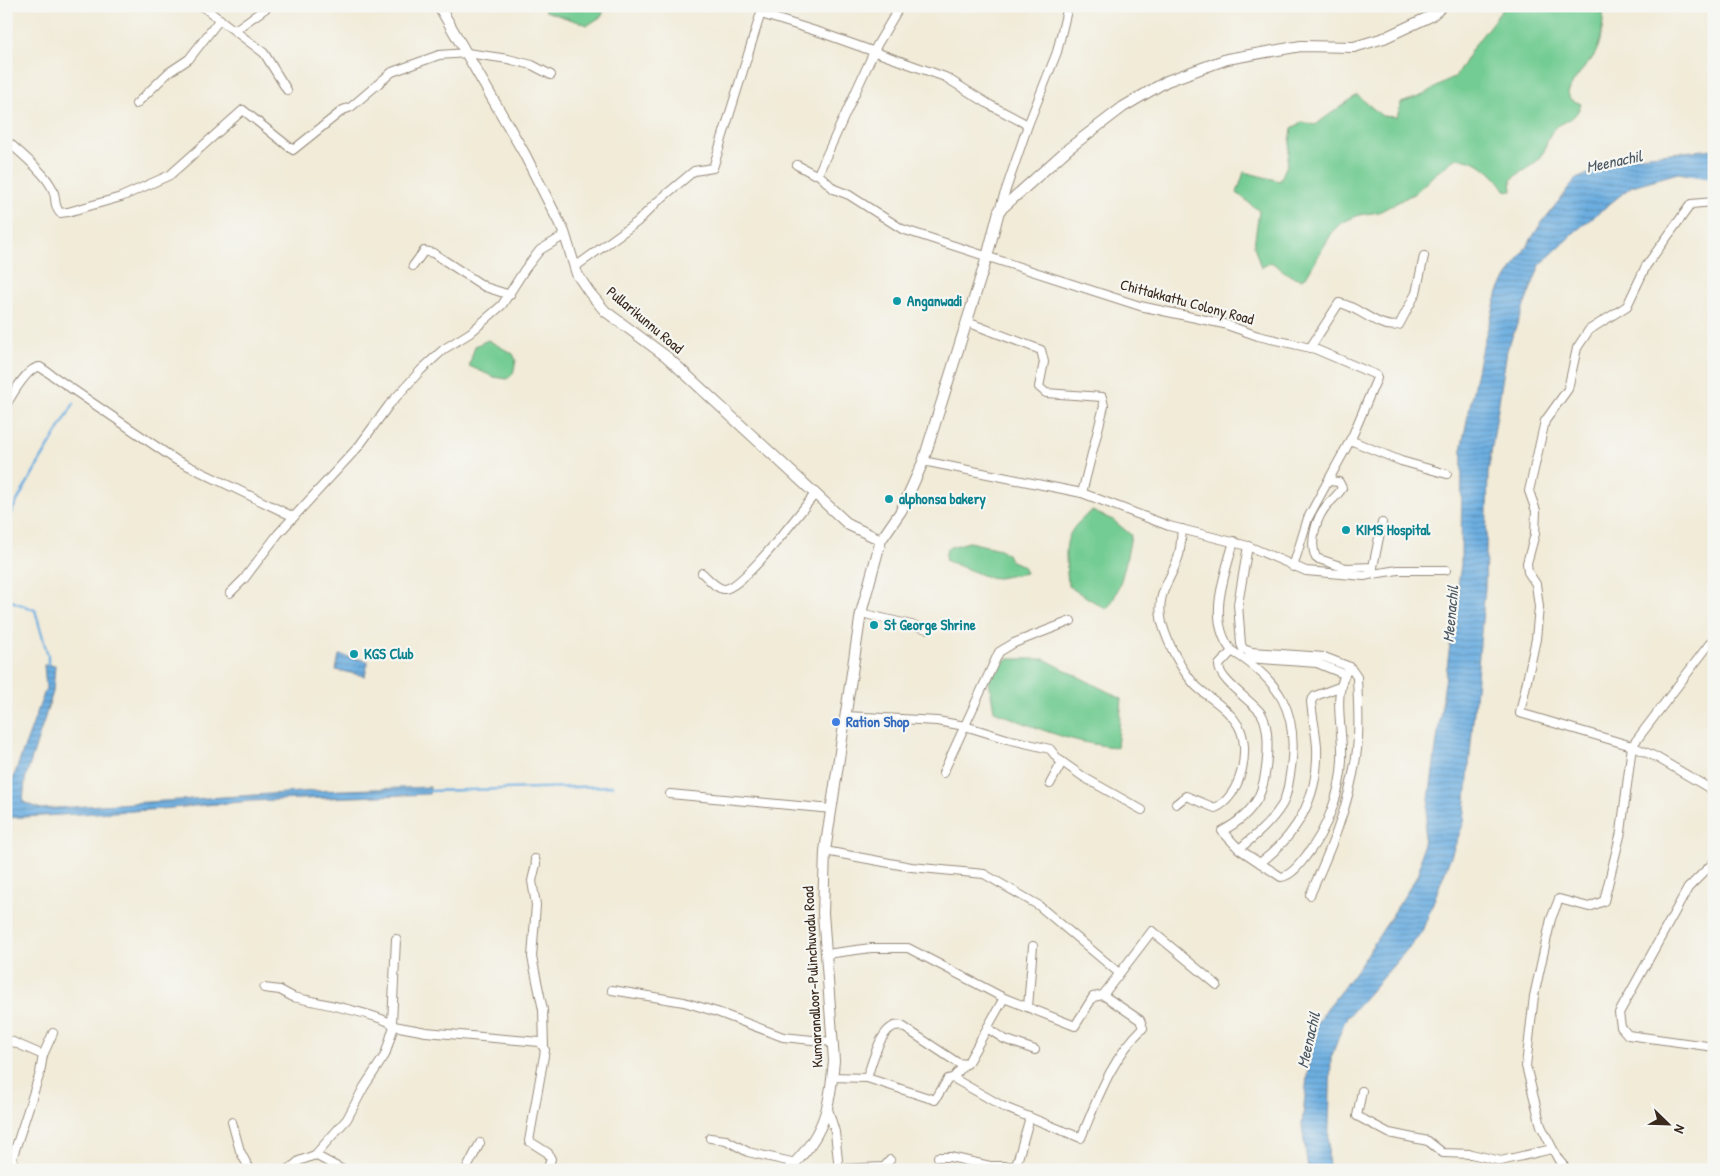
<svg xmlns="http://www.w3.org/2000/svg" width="1720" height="1176" font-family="'Patrick Hand',sans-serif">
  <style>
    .grass { fill: #73cc93; stroke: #577b58 }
    .water { fill: url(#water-rules); stroke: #546c80 }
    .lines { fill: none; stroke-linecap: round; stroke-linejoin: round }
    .stream { stroke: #6caee1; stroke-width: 2.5 }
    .minor-casing { stroke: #968a7b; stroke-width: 10 }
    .major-casing { stroke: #968a7b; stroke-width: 12 }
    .minor { stroke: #fff; stroke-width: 8 }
    .major { stroke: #fff; stroke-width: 10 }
    .culture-dot { fill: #0f9aa8; stroke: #f6f6f2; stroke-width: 2 }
    .shop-dot { fill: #3f7fe0; stroke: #f6f6f2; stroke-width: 2 }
    .labels { text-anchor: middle; stroke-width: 4.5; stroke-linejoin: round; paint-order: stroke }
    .culture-label { font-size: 15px; font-weight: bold; fill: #0d838f; stroke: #f6f6f2; text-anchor: start }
    .street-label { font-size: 15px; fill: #3b2a1e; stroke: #f6f6f2 }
    .shop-label { font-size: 15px; font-weight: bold; fill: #366cbe; stroke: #f6f6f2; text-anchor: start }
    .water-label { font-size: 16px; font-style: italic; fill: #4c5862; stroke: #f6f6f2 }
  </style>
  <defs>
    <pattern id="water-rules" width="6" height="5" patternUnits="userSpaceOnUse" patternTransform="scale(1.25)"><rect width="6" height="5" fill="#6caee1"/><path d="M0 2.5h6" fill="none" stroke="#5a8eb6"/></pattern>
  </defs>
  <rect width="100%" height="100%" fill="#f6f6f2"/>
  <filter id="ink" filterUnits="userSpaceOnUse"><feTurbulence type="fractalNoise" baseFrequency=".02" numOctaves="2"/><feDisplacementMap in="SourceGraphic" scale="10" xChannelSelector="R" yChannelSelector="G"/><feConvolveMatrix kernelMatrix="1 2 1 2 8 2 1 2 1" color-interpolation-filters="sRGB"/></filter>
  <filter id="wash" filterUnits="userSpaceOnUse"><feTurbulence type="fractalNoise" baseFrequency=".0096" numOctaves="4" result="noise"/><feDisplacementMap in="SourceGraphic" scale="20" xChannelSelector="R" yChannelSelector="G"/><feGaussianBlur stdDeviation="1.12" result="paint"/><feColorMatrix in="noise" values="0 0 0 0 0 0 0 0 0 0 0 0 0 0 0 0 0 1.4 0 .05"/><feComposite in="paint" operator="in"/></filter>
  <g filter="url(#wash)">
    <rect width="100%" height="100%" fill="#f1ebd8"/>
    <!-- grass -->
    <g class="grass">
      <polygon points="544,6 605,6 602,16 588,25 545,11"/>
      <path d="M1505,6H1604C1603,23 1602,47 1591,60C1581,72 1574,78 1568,93L1570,99L1581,104C1575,124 1560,119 1551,133C1546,141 1546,151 1540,158C1532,167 1520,171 1511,180L1512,191L1505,190C1495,173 1477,158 1456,158L1435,174L1415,193L1379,212L1359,215L1341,223L1333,231L1306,277L1301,279L1291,276L1271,262L1261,268L1254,246L1259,211L1237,193L1244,172L1280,181L1287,165L1292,128L1303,122L1315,125L1357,95L1382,116L1397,117L1401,103L1421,96L1456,76L1474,46Z"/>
      <polygon points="488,340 513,354 516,360 513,374 507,379 494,377 469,366 475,346"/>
      <path d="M1092,511L1113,520L1131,535C1128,553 1120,598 1106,609L1068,586C1066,549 1059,535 1092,511Z"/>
      <polygon points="969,542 1000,549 1007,554 1010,560 1023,566 1026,573 998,578 987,577 945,560 947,548"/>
      <path d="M1006,659H1044L1122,699L1117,747C1074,744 1034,727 994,711L989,680Z"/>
    </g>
    <!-- water -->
    <g class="water">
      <polygon points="1714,149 1714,179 1678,173 1632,186 1577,230 1540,265 1507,350 1488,473 1485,588 1464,822 1421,934 1345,1020 1331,1058 1328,1159 1330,1170 1308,1170 1302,1125 1312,1029 1363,961 1419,873 1461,564 1462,445 1480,356 1498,292 1540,225 1576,179 1628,157"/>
      <polygon points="339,655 368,661 365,676 336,670"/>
      <polygon points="44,665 55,665 53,692 25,780 23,802 41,809 316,791 430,787 429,794 251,801 149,810 6,818 6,798 46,688"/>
    </g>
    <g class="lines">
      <!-- stream -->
      <g class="stream">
        <path d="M6,523C26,481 52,443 74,403"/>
        <polyline points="6,599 35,610 48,656 48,667"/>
        <polyline points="427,791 612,786"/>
      </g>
    </g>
  </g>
  <g filter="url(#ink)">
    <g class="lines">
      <!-- minor casing -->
      <g class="minor-casing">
        <g id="minor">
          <polyline points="202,6 264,53 287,90"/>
          <polyline points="761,14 822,33 945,77 990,105 1028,125"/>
          <polyline points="235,30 269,6"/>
          <polyline points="136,104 168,73 189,59 220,19"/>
          <path d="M6,140C20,153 46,173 53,190C57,199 53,205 60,213L68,212L121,197L170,175L243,110L293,150L343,110L351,107L392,72L439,55L467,53L508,59L532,65L551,75"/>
          <polyline points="797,165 814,174 818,174 877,45 900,6"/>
          <polyline points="818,174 834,189 849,195 902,229 1140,306 1224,324 1258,336 1315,349 1376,375 1377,378 1352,437 1328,481"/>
          <polyline points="1714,202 1691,204 1646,266 1627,306 1589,330 1577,348 1568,389 1545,421 1529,491 1536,511 1535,534 1527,563 1528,572 1536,584 1539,607 1536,639 1520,713 1632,746 1656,757 1714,791"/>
          <polyline points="999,210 1028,125 1057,52 1068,6"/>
          <polyline points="413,266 424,251 433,253 485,287 510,295"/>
          <polyline points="575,267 637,222 657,202 694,171 713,168 763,6"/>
          <polyline points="967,322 1041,350 1044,362 1039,387 1046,393 1102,397 1104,406 1082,493"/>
          <path d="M1310,348L1339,303C1359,306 1378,330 1399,325L1416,293L1424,256"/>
          <path d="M6,405C12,395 28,366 40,367L176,460L294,517"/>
          <polyline points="1350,440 1401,461 1447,474"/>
          <polyline points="923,461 1082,493 1169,526 1248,546 1306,571 1364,576 1373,574 1373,567"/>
          <path d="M1293,567L1308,518L1328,481L1339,482L1342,488C1338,495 1334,498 1329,503C1316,516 1309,542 1316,558L1346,568L1373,567L1382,523"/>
          <path d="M702,573C708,578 715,588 724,589C742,590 801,511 815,494"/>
          <polyline points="1373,574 1398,570 1446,570"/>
          <polyline points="230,593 244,579 278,534 359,446 389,405 421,370 444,349 470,333 502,305 525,269 540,250 565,235"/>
          <polyline points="861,613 928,629"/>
          <path d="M1232,651C1206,620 1225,575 1234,541"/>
          <polyline points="1247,658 1317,663 1344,674"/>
          <polyline points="846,716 937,721 965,726 1007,739 1050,749 1058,759 1085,778 1142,810"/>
          <polyline points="943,773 999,652 1014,643 1071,621"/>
          <polyline points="1050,784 1062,762"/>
          <polyline points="670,794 832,809"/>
          <path d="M1176,804L1186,796L1215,808C1241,797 1252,748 1238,725C1228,708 1210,699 1196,686C1181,670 1168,644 1162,623C1155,592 1171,582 1179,555C1181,547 1181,537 1182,529"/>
          <path d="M1239,849C1255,836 1271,823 1282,805C1288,795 1289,780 1291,768C1299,711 1279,680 1232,651L1219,665C1218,679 1250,700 1260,712C1273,729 1267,780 1258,798C1250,812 1236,824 1222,831L1239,849L1281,877C1291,876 1300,864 1306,856C1327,830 1341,792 1342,760C1344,731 1330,691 1350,667L1324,657L1252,652L1243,649L1241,644L1238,604L1248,546"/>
          <polyline points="825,851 911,867 984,874 1038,905 1119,973"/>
          <polyline points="535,859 536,864 532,881 536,905 532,957 543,1010 544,1048"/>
          <polyline points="1714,862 1688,888 1619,1013 1621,1027 1628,1035 1714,1047"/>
          <path d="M1260,863C1298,834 1319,795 1317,747C1316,731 1312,716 1311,701L1315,696L1342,686"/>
          <path d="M1310,895C1330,851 1349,806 1356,757C1360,732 1358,703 1357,677L1350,667"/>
          <polyline points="826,954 871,948 908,948 1004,998 1075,1026 1093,997 1103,995 1152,931 1217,985"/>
          <path d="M264,988L280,990L293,997C310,1001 386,1015 394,1026L426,1032L540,1042L545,1050L529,1141L548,1153L551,1159L547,1170"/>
          <polyline points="612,990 684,1002 717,1012 783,1037 832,1042"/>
          <polyline points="1028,1007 1033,946"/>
          <polyline points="392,1023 396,939"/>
          <polyline points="987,1028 1004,1039 1035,1050"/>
          <polyline points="6,1039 43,1055 40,1073 12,1159"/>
          <polyline points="43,1055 53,1033"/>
          <path d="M832,1077L867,1078L935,1100L948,1079L953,1078L1004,1107L1081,1138C1098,1098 1111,1059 1143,1028L1140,1020L1103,995"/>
          <path d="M867,1078C872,1063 882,1020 902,1026L958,1063L967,1064L1004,998"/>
          <polyline points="953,1078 965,1064"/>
          <polyline points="1362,1091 1357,1116 1389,1133 1428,1141 1443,1153 1471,1154 1501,1161 1552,1149"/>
          <polyline points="828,1109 835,1132 839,1170"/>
          <polyline points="232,1122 240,1151 250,1170"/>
          <polyline points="710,1138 726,1140 748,1152 796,1163"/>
          <polyline points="315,1155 347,1119 364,1087 385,1055 394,1026"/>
          <polyline points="938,1157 950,1157 990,1166 1016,1166 1016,1170"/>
          <polyline points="6,1158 12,1159 17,1170"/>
          <polyline points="1016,1166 1030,1117"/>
          <polyline points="839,1169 884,1167 890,1160"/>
          <polyline points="288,1170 299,1161 315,1155 343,1170"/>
          <polyline points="466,1170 480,1143"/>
          <polyline points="1567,1170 1558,1159 1541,1126 1526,1066 1534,996 1551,919 1559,899 1589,907 1604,901 1621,832 1632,746 1714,638"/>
        </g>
      </g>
      <!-- major casing -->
      <g class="major-casing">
        <g id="major">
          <polyline points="439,6 524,153 564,232 577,274 589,292 605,311 667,357 849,525 881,540"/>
          <path d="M788,1170C825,1134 829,1110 834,1061L823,913L825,851L861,613L881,540L901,511L923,462L987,257L999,211L1068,149L1123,107L1167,81L1227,59L1301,46L1354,47L1384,38L1431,16L1443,6"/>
        </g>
      </g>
      <!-- minor -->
      <use href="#minor" class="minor"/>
      <!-- major -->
      <use href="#major" class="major"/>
    </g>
  </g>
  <!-- markers -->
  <g class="culture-dot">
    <circle cx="897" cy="301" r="5"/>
    <circle cx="889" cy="499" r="5"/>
    <circle cx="1346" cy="530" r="5"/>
    <circle cx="874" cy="625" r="5"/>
    <circle cx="354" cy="654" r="5"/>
  </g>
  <circle class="shop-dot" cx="836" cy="722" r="5"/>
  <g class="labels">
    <!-- culture labels -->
    <g class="culture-label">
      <text x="907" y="306">Anganwadi</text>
      <text x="899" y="504">alphonsa bakery</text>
      <text x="1356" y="535">KIMS Hospital</text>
      <text x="884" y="630">St George Shrine</text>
      <text x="364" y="659">KGS Club</text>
    </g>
    <!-- street labels -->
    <g class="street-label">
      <text transform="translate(1187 302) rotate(15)" y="5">Chittakkattu Colony Road</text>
      <text transform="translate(645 320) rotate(40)" y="5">Pullarikunnu Road</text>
      <text transform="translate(813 977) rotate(-93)" y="5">Kumaranalloor-Pulinchuvadu Road</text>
    </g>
    <!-- shop labels -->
    <g class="shop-label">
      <text x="846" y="727">Ration Shop</text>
    </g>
    <!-- water labels -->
    <g class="water-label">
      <text transform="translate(1614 161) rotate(-12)" y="6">Meenachil</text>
      <text transform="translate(1450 614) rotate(-85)" y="6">Meenachil</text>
      <text transform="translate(1308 1040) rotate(-77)" y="6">Meenachil</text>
    </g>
  </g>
  <!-- margin -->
  <rect width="1720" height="1176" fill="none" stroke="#f6f6f2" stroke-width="25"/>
  <!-- north arrow -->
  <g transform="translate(1668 1124) rotate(113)" stroke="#f6f6f2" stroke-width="4" paint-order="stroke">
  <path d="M0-4L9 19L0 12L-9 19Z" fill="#3b2a1e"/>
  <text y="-8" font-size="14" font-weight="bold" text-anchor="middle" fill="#3b2a1e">N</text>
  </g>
</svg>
